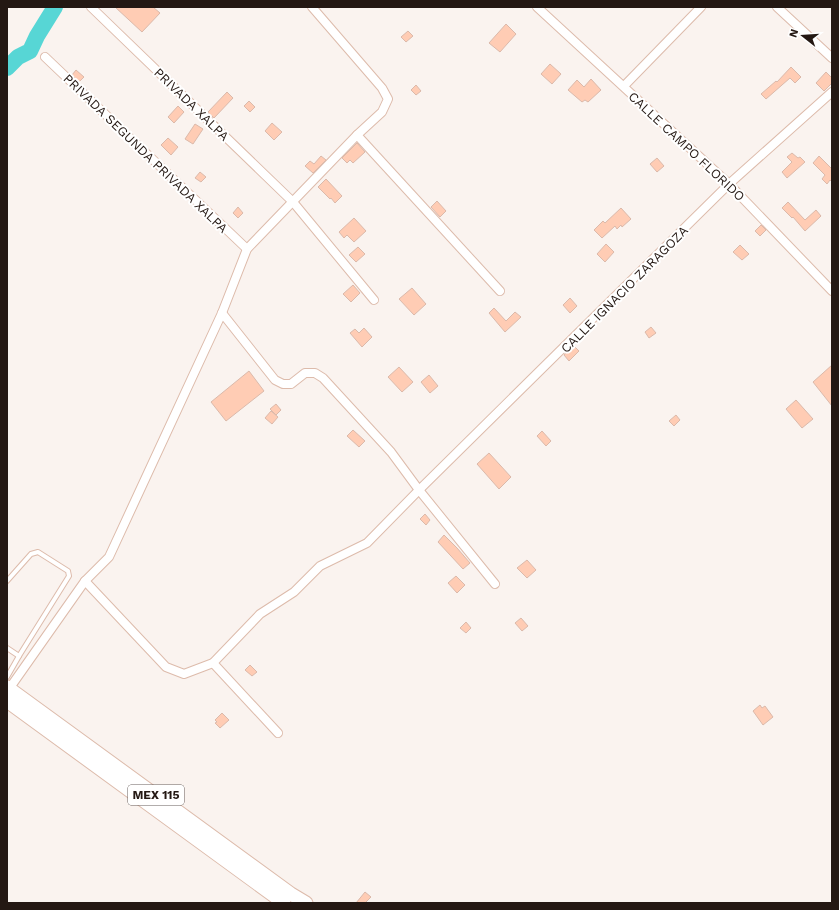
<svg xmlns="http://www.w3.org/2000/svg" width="839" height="910" font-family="'Work Sans',sans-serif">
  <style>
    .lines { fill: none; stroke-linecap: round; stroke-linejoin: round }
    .river { stroke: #57d6d5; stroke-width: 16 }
    .building { fill: #ffccb4; stroke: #dbb9aa }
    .lane-casing { stroke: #ddbbab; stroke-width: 6 }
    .street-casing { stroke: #ddbbab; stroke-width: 10 }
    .primary-casing { stroke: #ddbbab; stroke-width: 15 }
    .lane { stroke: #fff; stroke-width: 4 }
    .street { stroke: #fff; stroke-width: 8 }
    .primary { stroke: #fff; stroke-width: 13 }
    .labels { text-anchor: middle; stroke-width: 4; stroke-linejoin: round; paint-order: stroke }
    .shield { fill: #fff; stroke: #665d5a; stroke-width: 1 }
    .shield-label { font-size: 12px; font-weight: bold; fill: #241813 }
    .street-label { font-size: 13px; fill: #241813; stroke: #fff }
  </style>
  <rect width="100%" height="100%" fill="#faf3ef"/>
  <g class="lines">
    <!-- river -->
    <polyline class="river" points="7,68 18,57 30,51 37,36 55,7"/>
  </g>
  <!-- building -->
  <g class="building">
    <polygon points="115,7 153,7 160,13 142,32"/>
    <polygon points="506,24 516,34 500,52 489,43"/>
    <polygon points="408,31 413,36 406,42 401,37"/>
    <polygon points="550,64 561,74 552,84 541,74"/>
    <polygon points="791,67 801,77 795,83 790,78 766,99 761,94 776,81 777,82"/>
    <polygon points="76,70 84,77 79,82 72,75"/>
    <polygon points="826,72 832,78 832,83 824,91 816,83"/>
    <polygon points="591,79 601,90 588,102 585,100 582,102 568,90 577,80 584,87"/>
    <polygon points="416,85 421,91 416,95 411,90"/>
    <polygon points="227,92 233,98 214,118 208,112"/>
    <polygon points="249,101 255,107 250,112 244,106"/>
    <polygon points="178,106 184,112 174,123 168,117"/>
    <polygon points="272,123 282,132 274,140 265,131"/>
    <polygon points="195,124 203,129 193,144 185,139"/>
    <polygon points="168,138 178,147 171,155 161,145"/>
    <polygon points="357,143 365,152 353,163 350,160 347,163 342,158"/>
    <polygon points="792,153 798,158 800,157 805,162 787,178 782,172 792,162 787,157"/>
    <polygon points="321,156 326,160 313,173 305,166 310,161 314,164"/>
    <polygon points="819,156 832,169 832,182 830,180 827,184 822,179 825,175 813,163"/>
    <polygon points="657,158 664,166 657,172 650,164"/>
    <polygon points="200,172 206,177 201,182 195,178"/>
    <polygon points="326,179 342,196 335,203 331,198 330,199 318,187"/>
    <polygon points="437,201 446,211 440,217 431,207"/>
    <polygon points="788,202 805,220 816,210 821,216 805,231 793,217 792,218 782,208"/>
    <polygon points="238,207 243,213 238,218 233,213"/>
    <polygon points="621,208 631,219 622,227 621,225 617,229 615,226 602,238 594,230 603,221 605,223"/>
    <polygon points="354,218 366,231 354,242 347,235 344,238 339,232"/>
    <polygon points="761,225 766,230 760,236 755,231"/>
    <polygon points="606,244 614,252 605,262 597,254"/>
    <polygon points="740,245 749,254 742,260 733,252"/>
    <polygon points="358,247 365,254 356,262 349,255"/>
    <polygon points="353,285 360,293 351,302 343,294"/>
    <polygon points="412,288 426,304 414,315 399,299"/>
    <polygon points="570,298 577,306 570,313 563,305"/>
    <polygon points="494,308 506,321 515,312 521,317 505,332 489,313"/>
    <polygon points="651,327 656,333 649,338 645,332"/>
    <polygon points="364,328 372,337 362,347 350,333 355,329 359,333"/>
    <polygon points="573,345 579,351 569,361 564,355"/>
    <polygon points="832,365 832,406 813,382"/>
    <polygon points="399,367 413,382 402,392 388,377"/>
    <polygon points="249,371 264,391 226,421 211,402"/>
    <polygon points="429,375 438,386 430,393 421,382"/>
    <polygon points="796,400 813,419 802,428 786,409"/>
    <polygon points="276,404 281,410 276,415 270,409"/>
    <polygon points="271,411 278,417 272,424 265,418"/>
    <polygon points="676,415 680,420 674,426 669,421"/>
    <polygon points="353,430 365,441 359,447 347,436"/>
    <polygon points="542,431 551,441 546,446 537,436"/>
    <polygon points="489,453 511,477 499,489 477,464"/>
    <polygon points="425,514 430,520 426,525 420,519"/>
    <polygon points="444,535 457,548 470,563 463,569 438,542"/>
    <polygon points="527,560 536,570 527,578 517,568"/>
    <polygon points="456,576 465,585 457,593 448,583"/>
    <polygon points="521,618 528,626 522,631 515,623"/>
    <polygon points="466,622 471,628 466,633 460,628"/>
    <polygon points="250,665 257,672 252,676 245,670"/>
    <polygon points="760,705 762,708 765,706 773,717 763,725 753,711"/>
    <polygon points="222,713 229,720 220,728 215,723 217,722 215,720"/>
    <polygon points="365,892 371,897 365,903 356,903"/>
  </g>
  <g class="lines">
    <!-- lane casing -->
    <g class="lane-casing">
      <g id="lane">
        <polyline points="7,581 31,554 38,552 68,571 69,576 19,656 7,677"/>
        <polyline points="7,648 19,656"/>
      </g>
    </g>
    <!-- street casing -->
    <g class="street-casing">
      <g id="street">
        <polyline points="91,7 293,202 374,300"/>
        <polyline points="537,7 729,184 832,291"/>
        <polyline points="777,7 832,58"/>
        <polyline points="45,57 247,249"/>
        <polyline points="624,86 701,7"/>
        <polyline points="357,135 500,291"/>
        <polyline points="222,313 275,380 283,384 291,384 305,373 315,373 323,378 391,452 419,490 495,584"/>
        <polyline points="85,581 166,667 184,674 213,663 260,614 294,592 320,566 367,543 419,490 729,184 832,92"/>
        <polyline points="213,663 278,733"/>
        <polyline points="9,689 85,581 109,557 222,313 247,249 357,135 382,112 388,99 382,88 312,7"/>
      </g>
    </g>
    <!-- primary casing -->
    <g class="primary-casing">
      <g id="primary">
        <polyline points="7,687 291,894 306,903"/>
        <polyline points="7,701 284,903"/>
      </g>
    </g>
    <!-- lane -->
    <use href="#lane" class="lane"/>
    <!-- street -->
    <use href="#street" class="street"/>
    <!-- primary -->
    <use href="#primary" class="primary"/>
  </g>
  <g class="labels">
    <!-- shield labels -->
    <rect class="shield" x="128" y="785" width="56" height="20" rx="3"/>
    <g class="shield-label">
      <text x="156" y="799">MEX 115</text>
    </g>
    <!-- street labels -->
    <g class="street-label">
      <text transform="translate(192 104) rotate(44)" y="5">PRIVADA XALPA</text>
      <text transform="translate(687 146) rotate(43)" y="5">CALLE CAMPO FLORIDO</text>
      <text transform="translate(146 153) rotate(44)" y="5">PRIVADA SEGUNDA PRIVADA XALPA</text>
      <text transform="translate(624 289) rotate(-45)" y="5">CALLE IGNACIO ZARAGOZA</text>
    </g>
  </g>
  <!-- border -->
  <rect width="839" height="910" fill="none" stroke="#241813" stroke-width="16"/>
  <!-- north arrow -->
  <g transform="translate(803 36) rotate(287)" stroke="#ffffff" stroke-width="3" paint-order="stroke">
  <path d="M0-3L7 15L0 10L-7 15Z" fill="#241813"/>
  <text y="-6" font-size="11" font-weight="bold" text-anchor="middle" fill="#241813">N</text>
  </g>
</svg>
